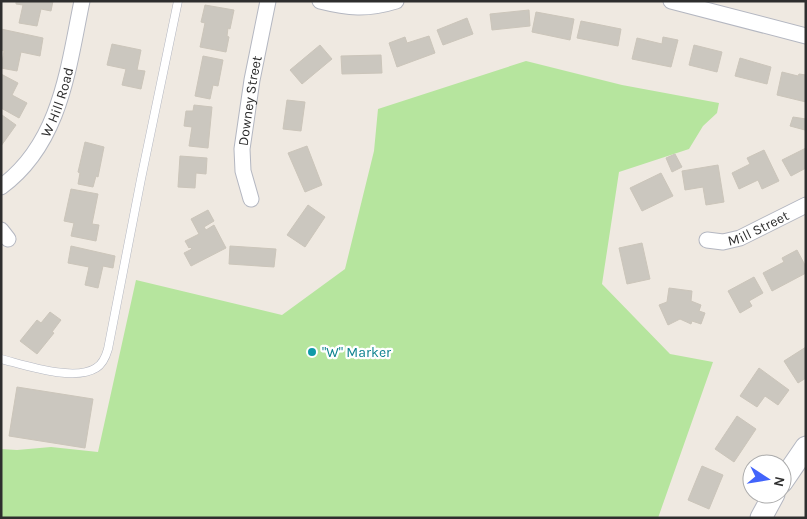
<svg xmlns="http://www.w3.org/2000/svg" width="807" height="519" font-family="Karla,sans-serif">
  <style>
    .green { fill: #b6e59e }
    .building { fill: #cbc7bf; stroke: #cbc5ba }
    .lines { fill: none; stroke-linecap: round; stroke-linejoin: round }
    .lane-casing { stroke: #b4b7c1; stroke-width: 9 }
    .street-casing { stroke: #b4b7c1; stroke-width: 17 }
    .secondary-casing { stroke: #b4b7c1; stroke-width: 23 }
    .lane { stroke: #fff; stroke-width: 8 }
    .street { stroke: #fff; stroke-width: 15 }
    .secondary { stroke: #fff; stroke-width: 21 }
    .culture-dot { fill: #0f9aa8; stroke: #fff; stroke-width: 2 }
    .labels { text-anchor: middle; stroke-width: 4.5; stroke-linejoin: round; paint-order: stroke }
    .street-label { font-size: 14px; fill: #2e2e2e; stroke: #fff }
    .culture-label { font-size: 14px; fill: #0d838f; stroke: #fff; text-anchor: start }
  </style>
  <rect width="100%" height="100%" fill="#efe9e1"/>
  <!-- green -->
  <polygon class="green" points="526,61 622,85 719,103 717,113 703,126 689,149 619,172 602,284 670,354 713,362 658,518 1,518 1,449 17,450 51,447 98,452 136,280 282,315 345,269 374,151 378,109"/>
  <!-- building -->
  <g class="building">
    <polygon points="16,1 53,1 51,11 41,9 37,26 19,23 23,5 16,4"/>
    <polygon points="205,5 234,10 230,29 228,28 227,36 229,37 226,52 200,47 205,23 201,22"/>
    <polygon points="529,10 530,26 492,30 490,14"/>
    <polygon points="536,12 574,19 570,40 532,32"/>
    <polygon points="467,18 473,34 443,45 437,30"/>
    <polygon points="581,21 621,29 618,46 577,38"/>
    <polygon points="1,29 43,38 40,56 21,52 17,71 1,68 4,51 1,50"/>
    <polygon points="429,36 435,53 397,67 389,43 405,37 407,43"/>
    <polygon points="663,37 678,40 671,67 632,59 637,38 662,44"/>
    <polygon points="112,44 141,50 137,70 145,71 141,89 122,85 126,69 107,65"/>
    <polygon points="320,45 332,59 302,84 290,70"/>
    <polygon points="694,45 722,52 717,72 689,65"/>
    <polygon points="381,55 382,73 342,74 341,56"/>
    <polygon points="203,56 223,60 218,86 213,85 210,99 195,96"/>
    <polygon points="740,58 771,67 767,84 735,76"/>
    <polygon points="782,72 798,76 799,74 806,75 806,102 777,95"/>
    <polygon points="1,74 18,83 12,95 27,103 19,118 1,108"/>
    <polygon points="287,100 305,102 301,131 283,129"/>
    <polygon points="194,105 212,107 208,148 189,146 192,127 184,126 186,111 193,111"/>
    <polygon points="2,115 16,125 1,146 1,116"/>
    <polygon points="793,117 806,119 805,130 790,126"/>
    <polygon points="85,142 104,147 98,177 96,176 93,187 78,184 80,173 78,172"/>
    <polygon points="307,146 322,185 305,192 288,153"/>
    <polygon points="806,148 806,168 791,176 782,160"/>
    <polygon points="764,150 779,181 762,189 758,180 739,189 732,173 750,164 747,158"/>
    <polygon points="675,154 682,167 672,172 666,158"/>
    <polygon points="180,156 207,158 206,174 196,173 195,188 178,187"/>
    <polygon points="718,165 724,202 706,205 703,187 685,190 682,171"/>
    <polygon points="661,173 673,196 642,211 630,188"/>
    <polygon points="71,189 98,194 92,224 99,225 96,241 71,236 74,223 64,221"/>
    <polygon points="308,205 325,217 305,247 287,235"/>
    <polygon points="208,210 214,221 204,227 206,230 214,225 226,248 191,266 184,253 192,249 190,247 189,248 185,241 199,234 191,219"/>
    <polygon points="642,243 650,279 627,284 619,248"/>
    <polygon points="71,246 115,256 113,268 103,266 98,288 85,285 89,267 68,263"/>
    <polygon points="230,246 276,249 274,267 229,264"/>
    <polygon points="797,250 806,267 806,273 772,291 763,273 784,262 782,258"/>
    <polygon points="754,277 763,293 749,301 752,306 740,313 728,291"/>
    <polygon points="669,288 692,291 691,301 701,305 699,311 705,313 701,324 692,321 691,324 680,319 668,325 659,305 667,302"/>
    <polygon points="50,312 61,320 52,332 54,333 37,354 20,341 37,320 41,323"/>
    <polygon points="806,347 806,378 798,383 784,361"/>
    <polygon points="759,368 789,390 778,405 765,396 757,407 740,396"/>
    <polygon points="17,387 93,399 85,448 9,436"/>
    <polygon points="737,416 756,429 734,462 715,449"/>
    <polygon points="702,466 723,475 709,509 688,500"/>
  </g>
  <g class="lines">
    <!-- lane casing -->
    <g class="lane-casing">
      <path id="lane" d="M1,359C25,365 74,382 96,368C103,364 106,356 108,349L141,179L178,1"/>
    </g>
    <!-- street casing -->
    <g class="street-casing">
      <g id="street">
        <path d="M320,1C348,8 367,10 396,1"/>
        <polyline points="671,1 806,36"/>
        <path id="s1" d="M1,187C61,143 68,68 82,1"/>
        <path id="s2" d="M251,199L243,171L242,149L252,80L268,1"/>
        <polyline points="1,230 8,239"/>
        <path id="s3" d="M707,240L723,242L740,238L806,205"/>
      </g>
    </g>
    <!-- secondary casing -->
    <g class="secondary-casing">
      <g id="secondary">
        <polyline points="782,482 806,447"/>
        <polyline points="761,518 774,494"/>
      </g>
    </g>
    <!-- lane -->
    <use href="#lane" class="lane"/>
    <!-- street -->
    <use href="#street" class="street"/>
    <!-- secondary -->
    <use href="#secondary" class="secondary"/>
  </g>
  <!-- markers -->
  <circle class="culture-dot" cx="312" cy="352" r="5"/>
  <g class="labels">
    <!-- street labels -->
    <g class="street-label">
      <text dy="5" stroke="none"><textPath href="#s2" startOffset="100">Downey Street</textPath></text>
      <text dy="5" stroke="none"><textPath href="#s1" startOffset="104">W Hill Road</textPath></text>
      <text dy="5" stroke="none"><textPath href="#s3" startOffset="54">Mill Street</textPath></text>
    </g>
    <!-- culture labels -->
    <g class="culture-label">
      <text x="322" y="357">"W" Marker</text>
    </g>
  </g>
  <!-- border -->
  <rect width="807" height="519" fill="none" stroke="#2e2e2e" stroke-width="5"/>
  <!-- north arrow -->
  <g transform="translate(767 479) rotate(102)"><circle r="24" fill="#ffffff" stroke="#ababab"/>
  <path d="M0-4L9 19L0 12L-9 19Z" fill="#4264fb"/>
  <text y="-8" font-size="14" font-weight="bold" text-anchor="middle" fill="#2e2e2e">N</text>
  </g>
</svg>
